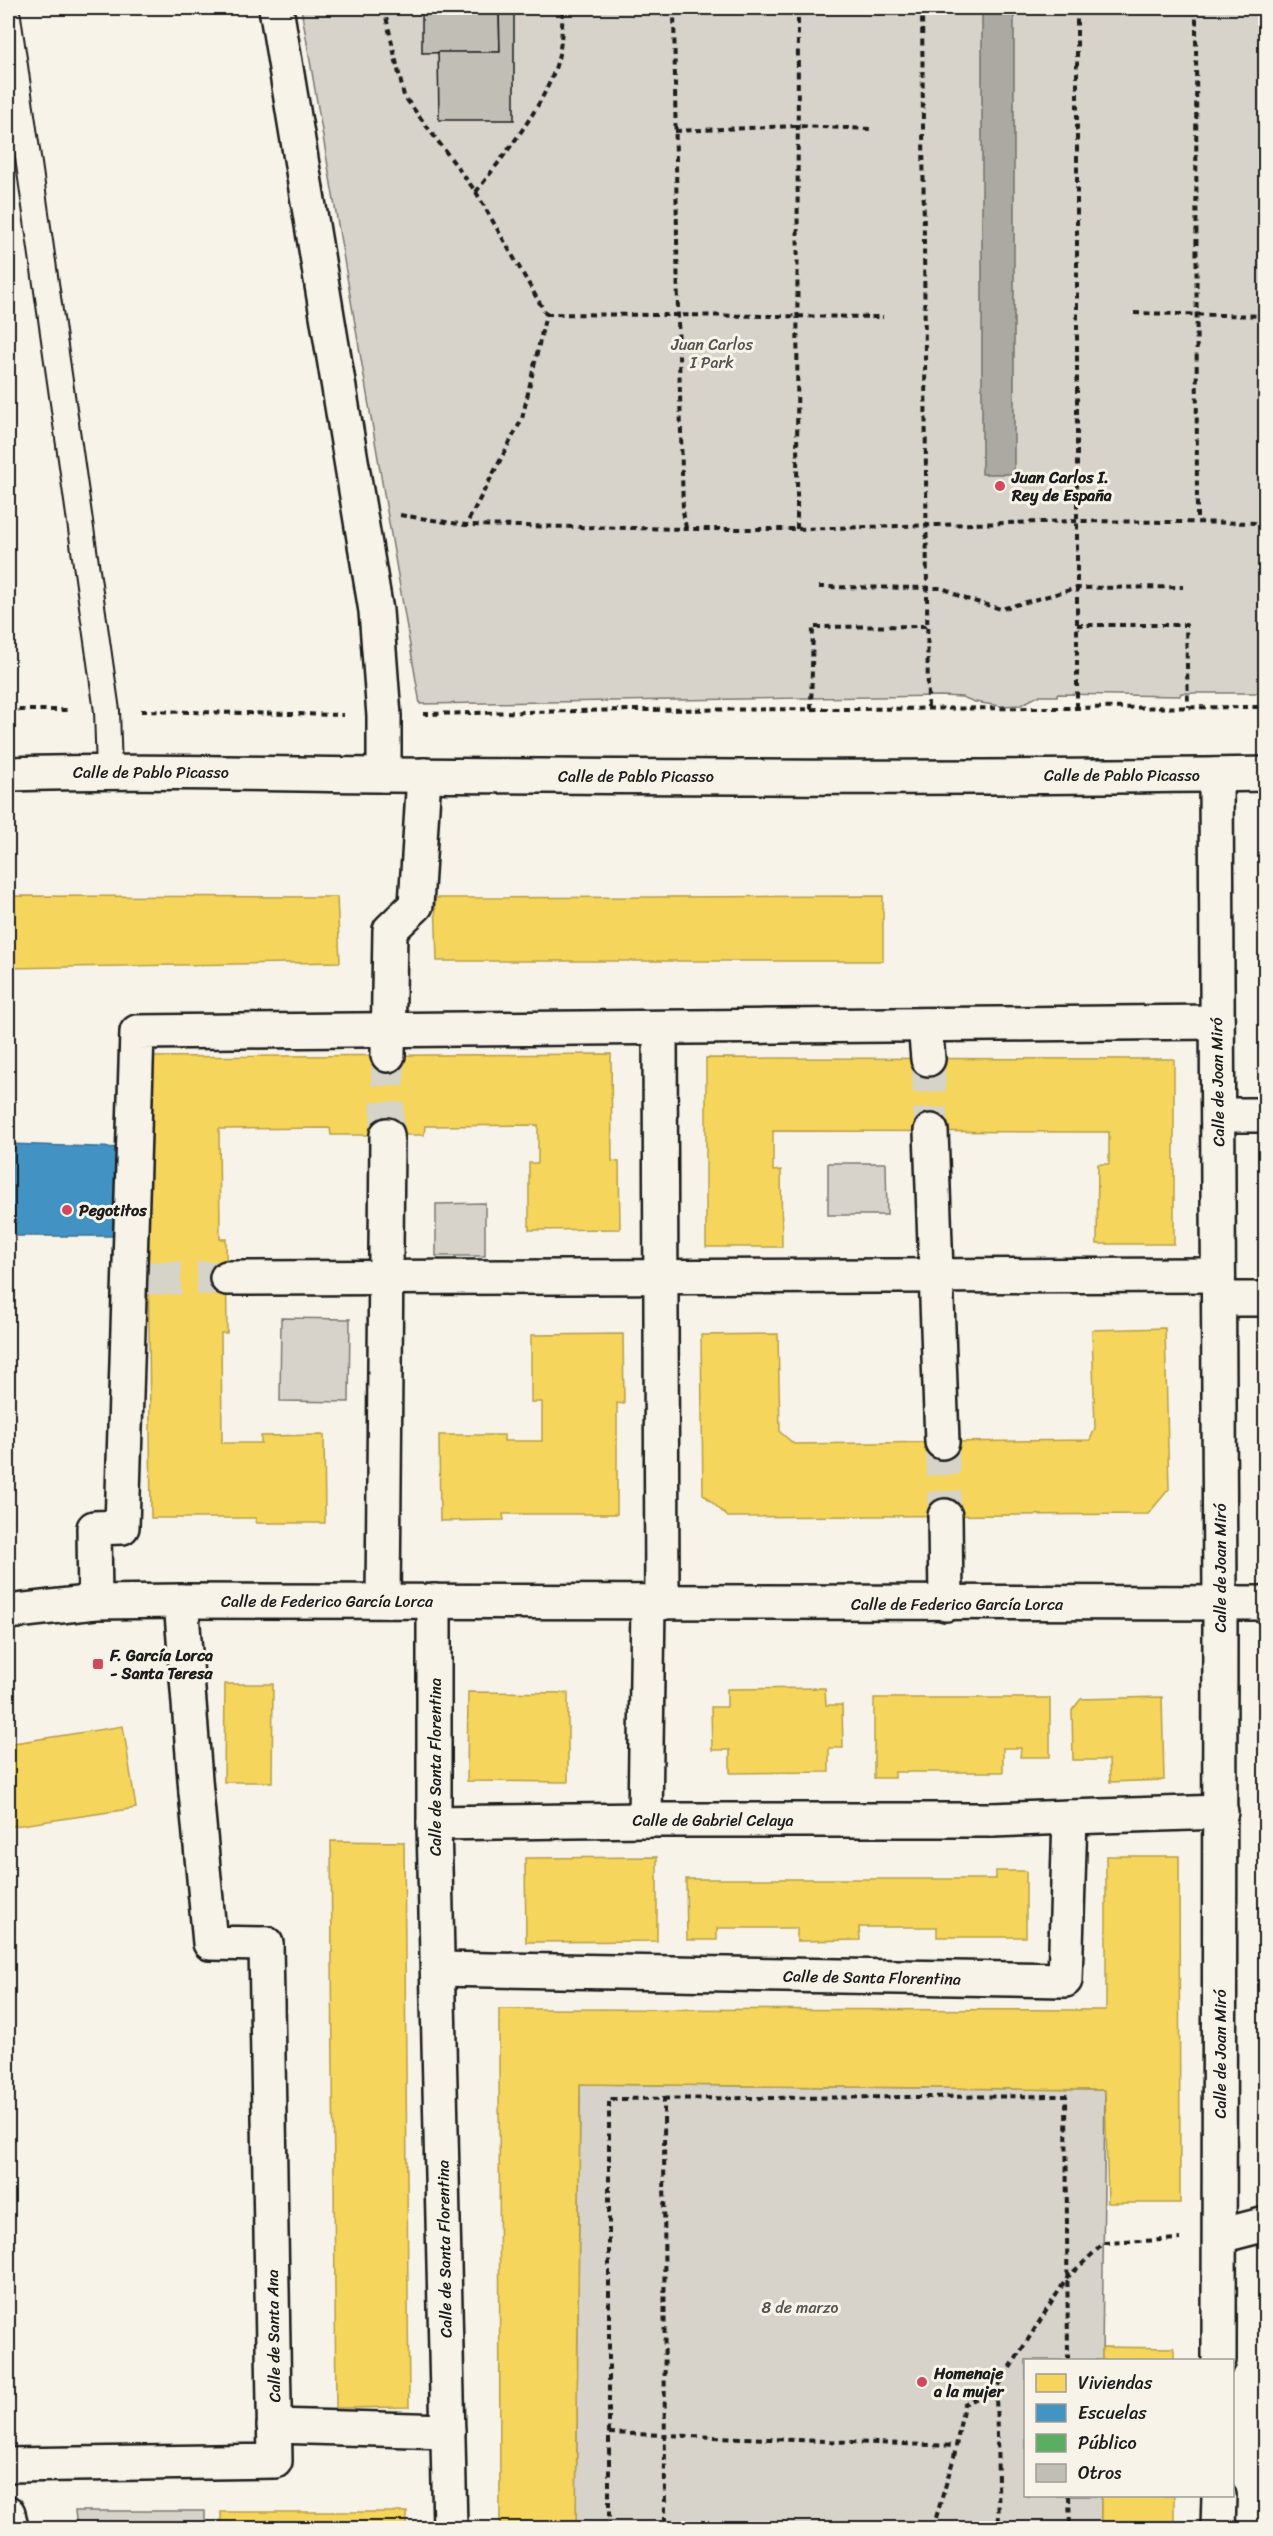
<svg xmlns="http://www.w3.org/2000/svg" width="1273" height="2536" font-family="Sriracha,sans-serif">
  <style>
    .green { fill: #d7d3cb; stroke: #7a7874; stroke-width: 1.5 }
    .water { fill: #aca9a2; stroke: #72716c; stroke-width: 1.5 }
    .homes { fill: #f6d55c; stroke: #b59e49; stroke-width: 1.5 }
    .schools { fill: #4393c3; stroke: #376f91; stroke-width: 1.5 }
    .public { fill: #5aae61; stroke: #47824c; stroke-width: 1.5 }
    .building { fill: #c0beb5; stroke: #1c1c1c; stroke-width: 1.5 }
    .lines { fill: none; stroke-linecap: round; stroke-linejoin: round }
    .pedestrian-tunnel { stroke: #d6d3c9; stroke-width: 33; stroke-dasharray: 33 16; stroke-linecap: butt }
    .service-casing { stroke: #1c1c1c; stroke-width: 28 }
    .pedestrian-casing { stroke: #1c1c1c; stroke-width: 38 }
    .minor-casing { stroke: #1c1c1c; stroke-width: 38 }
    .secondary-casing { stroke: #1c1c1c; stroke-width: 38 }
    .path { stroke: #1c1c1c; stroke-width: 4; stroke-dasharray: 6 4.5; stroke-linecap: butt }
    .service { stroke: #f7f3e8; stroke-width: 24 }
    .pedestrian { stroke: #f7f3e8; stroke-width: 33 }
    .minor { stroke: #f7f3e8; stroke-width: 33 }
    .secondary { stroke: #f7f3e8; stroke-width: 33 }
    .poi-dot { fill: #d1495b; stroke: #f7f3e8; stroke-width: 2 }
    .labels { text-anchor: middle; stroke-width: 6; stroke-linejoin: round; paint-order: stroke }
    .park-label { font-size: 16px; fill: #545351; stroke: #f7f3e8 }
    .poi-label { font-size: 16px; font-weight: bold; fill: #1c1c1c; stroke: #f7f3e8; text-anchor: start }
    .street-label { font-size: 16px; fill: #1c1c1c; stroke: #f7f3e8 }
  </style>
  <rect width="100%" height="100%" fill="#f7f3e8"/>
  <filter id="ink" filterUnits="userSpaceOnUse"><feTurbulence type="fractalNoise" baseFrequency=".0167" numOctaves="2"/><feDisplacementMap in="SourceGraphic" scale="12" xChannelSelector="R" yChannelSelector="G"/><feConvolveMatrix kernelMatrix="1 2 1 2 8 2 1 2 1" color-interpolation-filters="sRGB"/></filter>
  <g filter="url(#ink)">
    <!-- green -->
    <g class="green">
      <polygon points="301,8 1265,8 1265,693 1181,693 1180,696 1057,694 1057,696 1038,696 1021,705 1000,706 975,702 962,697 942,696 420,704"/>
      <polygon points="828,1163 886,1163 887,1215 828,1215"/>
      <polygon points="485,1203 485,1256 436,1256 436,1204"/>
      <polygon points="281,1318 350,1319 349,1402 280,1401"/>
      <polygon points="580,2084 1105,2090 1102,2360 1026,2360 1026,2496 1101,2496 1101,2528 576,2528"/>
      <polygon points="75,2511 205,2511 205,2528 77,2528"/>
    </g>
    <!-- water -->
    <rect class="water" x="982" y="8" width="32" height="466"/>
    <!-- homes -->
    <g class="homes">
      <polygon points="8,896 337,897 340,962 8,968"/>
      <polygon points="883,896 883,961 437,961 435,898"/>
      <polygon points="1260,991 1266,991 1266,1066 1261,1066"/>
      <polygon points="611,1054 612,1161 619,1162 620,1229 529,1230 529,1163 538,1163 538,1125 425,1126 424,1135 331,1135 330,1128 219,1129 220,1239 226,1239 227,1333 221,1333 222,1443 261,1443 261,1436 324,1435 325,1523 256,1523 256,1518 151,1518 146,1057"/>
      <polygon points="706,1058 1174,1059 1174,1244 1097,1244 1098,1164 1109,1164 1109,1132 773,1131 773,1171 781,1170 782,1247 706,1247"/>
      <polygon points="1165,1328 1169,1489 1148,1514 728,1517 703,1494 701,1335 778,1334 780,1432 794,1444 1090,1440 1095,1428 1092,1330"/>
      <polygon points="623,1334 624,1404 617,1403 617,1514 503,1514 504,1520 440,1521 439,1435 504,1435 504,1441 542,1441 542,1402 531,1402 531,1335"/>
      <polygon points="8,1491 11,1525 8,1525"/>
      <polygon points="225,1684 273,1684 272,1782 224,1782"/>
      <polygon points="825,1688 826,1705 842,1705 843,1748 829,1748 829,1772 730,1773 730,1750 712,1750 711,1707 727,1707 727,1689"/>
      <polygon points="468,1692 568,1693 568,1782 467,1781"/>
      <polygon points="1162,1697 1164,1780 1110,1782 1109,1760 1073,1760 1072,1710 1081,1699"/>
      <polygon points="874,1698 1050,1698 1050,1757 1020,1757 1021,1748 1003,1748 1003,1772 895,1772 895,1778 874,1778"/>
      <polygon points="123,1726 136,1808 8,1827 8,1744"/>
      <polygon points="331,1841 404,1842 409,2407 336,2408"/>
      <polygon points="1106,1856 1179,1856 1180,2203 1108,2203 1105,2090 580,2084 576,2528 500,2528 499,2009 1106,2010"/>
      <polygon points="657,1857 657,1941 526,1942 525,1858"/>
      <polygon points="996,1871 1026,1871 1026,1937 937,1937 937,1927 859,1927 860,1940 797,1941 797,1928 717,1928 717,1940 687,1940 686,1879 996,1879"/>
      <polygon points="1102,2347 1174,2348 1174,2360 1102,2360"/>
      <rect x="1101" y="2496" width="73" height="32"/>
      <rect x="221" y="2512" width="186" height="16"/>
    </g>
    <!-- schools -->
    <polygon class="schools" points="8,1144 125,1148 123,1236 15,1236 8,1185"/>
    <!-- public -->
    <rect class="public" x="1265" y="1340" width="1" height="182"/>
    <!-- building -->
    <g class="building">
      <polygon points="422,8 499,8 500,52 422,53"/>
      <polygon points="499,8 514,8 514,120 439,120 438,52 500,52"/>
    </g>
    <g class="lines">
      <!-- pedestrian-tunnel -->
      <g class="pedestrian-tunnel">
        <polyline points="928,1059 931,1131"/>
        <polyline points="387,1135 388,1055"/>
        <polyline points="148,1278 227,1278"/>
        <polyline points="942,1442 945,1516"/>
      </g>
      <!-- service casing -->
      <g class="service-casing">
        <polyline id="service" points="8,17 107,711 109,771"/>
      </g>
      <!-- pedestrian casing -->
      <g class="pedestrian-casing">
        <g id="pedestrian">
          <polyline points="1216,775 1220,1604"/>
          <polyline points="925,1025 928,1059"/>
          <polyline points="660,1028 662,1603"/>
          <polyline points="388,1055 390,930 416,905 424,775"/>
          <polyline points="1218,1115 1266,1115"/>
          <polyline points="931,1131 942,1442"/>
          <polyline points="227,1278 1218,1275"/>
          <polyline points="1219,1299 1266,1299"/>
          <polyline points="945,1516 946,1604"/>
          <polyline points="383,1601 387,1135"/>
          <polyline points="434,1601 434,1823 450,2528"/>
          <polyline points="95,1602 94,1528 122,1527 137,1032 1217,1022"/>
          <polyline points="196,1792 210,1943 266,1944"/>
          <polyline points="1070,1817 1221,1812"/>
          <polyline points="438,1969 1065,1980 1070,1817 992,1820"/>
          <polyline points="1220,2236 1266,2224"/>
          <polyline points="274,2426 448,2431"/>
        </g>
      </g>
      <!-- minor casing -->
      <g class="minor-casing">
        <g id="minor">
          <polyline points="276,8 376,611 384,716 384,775"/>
          <polyline points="181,1601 196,1792"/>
          <polyline points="8,1612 95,1602 181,1601 1266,1603"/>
          <polyline points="645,1820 648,1603"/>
          <polyline points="434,1823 645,1820 992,1820"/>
          <polyline points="1219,2360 1220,1604"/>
          <polyline points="8,2465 275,2461 266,1944"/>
          <polyline points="8,2513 11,2528"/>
          <polyline points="1218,2528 1219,2496"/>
        </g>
      </g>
      <!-- secondary casing -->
      <g class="secondary-casing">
        <path id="secondary" d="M8,774C134,770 260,774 387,775C680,777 973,779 1266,774"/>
      </g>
      <!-- path -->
      <g class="path">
        <polyline points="384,8 404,96 476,192 546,314 522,419 466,525"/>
        <polyline points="674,8 678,316 683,511 686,528"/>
        <polyline points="922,8 928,709"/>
        <polyline points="1085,8 1266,9"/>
        <polyline points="1196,8 1197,522"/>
        <polyline points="675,131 796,126 871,129"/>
        <path d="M476,192C504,155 550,100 559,54C562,39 562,23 563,8"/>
        <polyline points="1134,313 1266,316"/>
        <polyline points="546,314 883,317"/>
        <polyline points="400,515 466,525 686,529 797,529 1077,521 1266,523"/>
        <polyline points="797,529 798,8"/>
        <polyline points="819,587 943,588 963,598 1001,609 1077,588 1183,587"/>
        <polyline points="1077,625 1186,625 1188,707"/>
        <polyline points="1077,708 1077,8"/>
        <polyline points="811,709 813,627 927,626"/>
        <polyline points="8,710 71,710"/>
        <polyline points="141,711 344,715"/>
        <polyline points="423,714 629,710 1266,707"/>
        <polyline points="664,2097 665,2528"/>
        <polyline points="996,2390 999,2528"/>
        <polyline points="609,2433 956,2446"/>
        <polyline points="1069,2496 1070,2528"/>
        <polyline points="609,2528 609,2099 1066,2096 1068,2360"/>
        <polyline points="933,2528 954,2457 964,2404 996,2390 1067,2278 1104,2243 1180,2239"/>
      </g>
      <!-- service -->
      <use href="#service" class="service"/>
      <!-- pedestrian -->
      <use href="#pedestrian" class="pedestrian"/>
      <!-- minor -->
      <use href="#minor" class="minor"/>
      <!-- secondary -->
      <use href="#secondary" class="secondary"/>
    </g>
  </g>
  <!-- markers -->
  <g class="poi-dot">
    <circle cx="1000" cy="486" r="6"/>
    <circle cx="67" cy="1210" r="6"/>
    <rect x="92" y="1658" width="12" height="12" rx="3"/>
    <circle cx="922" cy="2382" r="6"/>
  </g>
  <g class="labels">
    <!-- park labels -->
    <g class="park-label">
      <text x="712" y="350">Juan Carlos<tspan x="712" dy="18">I Park</tspan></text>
      <text x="800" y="2313">8 de marzo</text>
    </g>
    <!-- poi labels -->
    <g class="poi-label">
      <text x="1012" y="483">Juan Carlos I.<tspan x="1012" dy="18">Rey de España</tspan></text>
      <text x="79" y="1216">Pegotitos</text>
      <text x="110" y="1661">F. García Lorca<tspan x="110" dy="18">- Santa Teresa</tspan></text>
      <text x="934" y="2379">Homenaje<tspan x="934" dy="18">a la mujer</tspan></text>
    </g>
    <!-- street labels -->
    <g class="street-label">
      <text x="151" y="778">Calle de Pablo Picasso</text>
      <text x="1122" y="781">Calle de Pablo Picasso</text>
      <text x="636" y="782">Calle de Pablo Picasso</text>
      <text transform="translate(1217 1082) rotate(-91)" y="6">Calle de Joan Miró</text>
      <text transform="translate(1220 1568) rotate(-90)" y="6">Calle de Joan Miró</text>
      <text x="327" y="1607">Calle de Federico García Lorca</text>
      <text x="957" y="1610">Calle de Federico García Lorca</text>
      <text transform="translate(435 1767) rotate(-90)" y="6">Calle de Santa Florentina</text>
      <text x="713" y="1826">Calle de Gabriel Celaya</text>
      <text transform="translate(872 1977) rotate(1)" y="6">Calle de Santa Florentina</text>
      <text transform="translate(1220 2054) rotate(-90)" y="6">Calle de Joan Miró</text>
      <text transform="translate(444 2249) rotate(-91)" y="6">Calle de Santa Florentina</text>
      <text transform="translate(273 2336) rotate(-91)" y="6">Calle de Santa Ana</text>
    </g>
  </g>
  <!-- margin -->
  <rect width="1273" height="2536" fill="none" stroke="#f7f3e8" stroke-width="30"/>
  <rect x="15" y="15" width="1243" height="2506" fill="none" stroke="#1c1c1c" stroke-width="2" filter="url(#ink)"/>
  <!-- legend -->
  <rect x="1024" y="2359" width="210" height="138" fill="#f7f3e8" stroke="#9f9d96" stroke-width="1.5"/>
  <rect x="1036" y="2374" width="30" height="18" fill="#f6d55c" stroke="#9f9d96" stroke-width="1.5"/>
  <text x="1078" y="2389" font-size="18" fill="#1c1c1c">Viviendas</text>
  <rect x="1036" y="2404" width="30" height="18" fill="#4393c3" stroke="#9f9d96" stroke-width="1.5"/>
  <text x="1078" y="2419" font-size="18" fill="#1c1c1c">Escuelas</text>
  <rect x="1036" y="2434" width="30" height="18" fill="#5aae61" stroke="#9f9d96" stroke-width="1.5"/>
  <text x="1078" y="2449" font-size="18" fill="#1c1c1c">Público</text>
  <rect x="1036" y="2464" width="30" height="18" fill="#c0beb5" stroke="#9f9d96" stroke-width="1.5"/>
  <text x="1078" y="2479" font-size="18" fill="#1c1c1c">Otros</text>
</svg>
